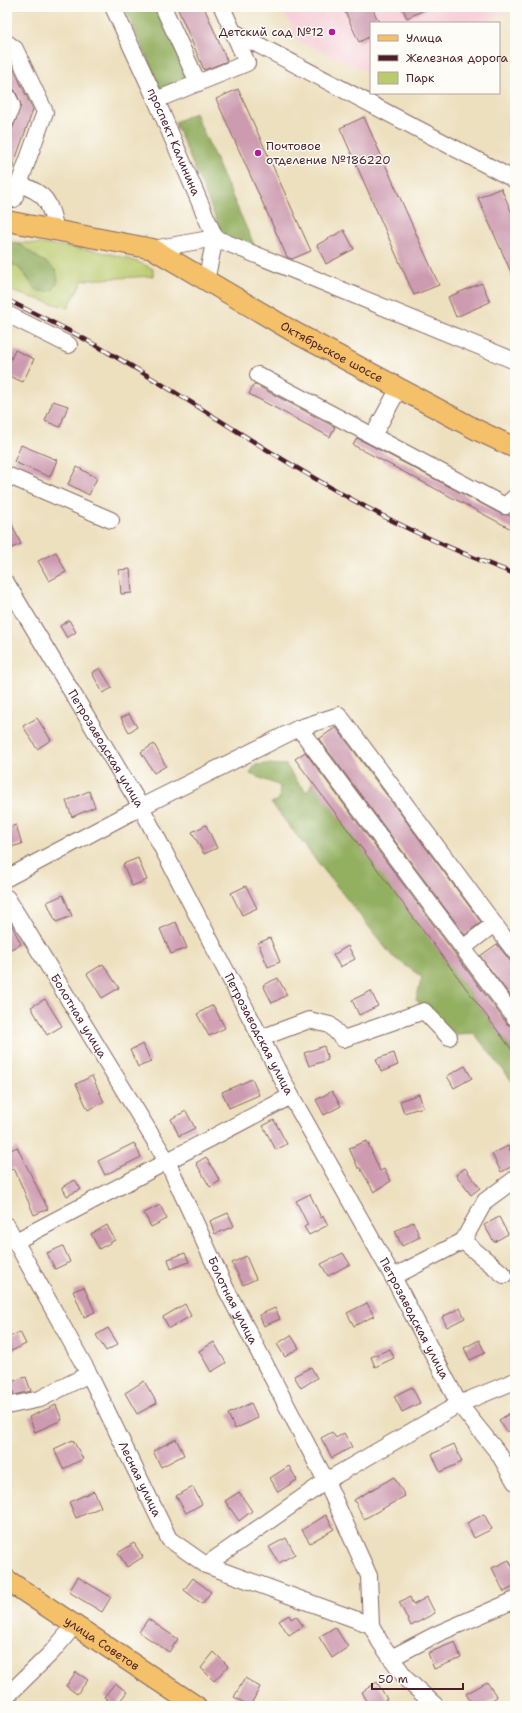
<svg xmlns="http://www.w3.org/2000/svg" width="522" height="1713" font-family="'Shantell Sans',sans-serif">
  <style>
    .built { fill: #f6cfd9 }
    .green { fill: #bacb6e; stroke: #82754c }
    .forest { fill: #93af61; stroke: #6e6746 }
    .building { fill: #cd9bb0 }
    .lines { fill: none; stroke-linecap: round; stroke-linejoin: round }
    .minor-casing { stroke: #83635f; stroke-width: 18 }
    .major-casing { stroke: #83635f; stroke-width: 22 }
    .minor { stroke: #fff; stroke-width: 16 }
    .major { stroke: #f4c16a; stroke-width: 20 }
    .rail-casing { stroke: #4a1f2b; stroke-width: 4.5 }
    .rail { stroke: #fdfcf7; stroke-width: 3; stroke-dasharray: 9; stroke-linecap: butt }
    .poi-dot { fill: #b5179e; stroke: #fdfcf7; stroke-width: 1.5 }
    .labels { text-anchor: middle; stroke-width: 3; stroke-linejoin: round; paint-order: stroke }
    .poi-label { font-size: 12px; fill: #4a1f2b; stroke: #fdfcf7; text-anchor: end }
    .street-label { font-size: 12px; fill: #4a1f2b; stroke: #fdfcf7 }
  </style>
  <rect width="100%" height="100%" fill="#fdfcf7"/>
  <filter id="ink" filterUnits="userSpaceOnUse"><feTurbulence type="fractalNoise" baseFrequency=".025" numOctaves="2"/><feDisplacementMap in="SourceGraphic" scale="8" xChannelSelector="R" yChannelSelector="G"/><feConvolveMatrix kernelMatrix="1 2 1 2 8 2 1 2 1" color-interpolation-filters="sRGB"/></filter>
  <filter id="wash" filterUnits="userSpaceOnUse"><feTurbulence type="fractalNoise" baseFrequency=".012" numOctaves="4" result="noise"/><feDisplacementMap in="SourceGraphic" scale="16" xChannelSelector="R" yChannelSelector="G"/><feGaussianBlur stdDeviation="0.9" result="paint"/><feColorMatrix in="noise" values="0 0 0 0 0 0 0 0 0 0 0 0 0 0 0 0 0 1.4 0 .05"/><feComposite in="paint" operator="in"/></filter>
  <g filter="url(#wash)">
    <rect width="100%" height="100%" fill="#ede0bf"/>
    <!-- built -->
    <polygon class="built" points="282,7 515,7 515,10 482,23 371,23 371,69 366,71 298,41"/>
    <!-- green -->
    <path class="green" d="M13,242C53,245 117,249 153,269V276L83,280L68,308L7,290V263L17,266L37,290L50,265C37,258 26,248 13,242Z"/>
    <!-- forest -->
    <g class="forest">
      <polygon points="125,7 159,7 194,83 164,97"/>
      <polygon points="195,113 259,256 224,238 175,122"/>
      <path d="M7,241L22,246L38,258L50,265L56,271L58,281L53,290C30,298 32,275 16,266C14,264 10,264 7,263Z"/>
      <polygon points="267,764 286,765 296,780 307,792 313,781 515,1054 515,1085 474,1033 456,1034 437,1019 416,1000 422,977 392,956 271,803 279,800 280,786 250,774 255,765"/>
    </g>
    <g id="blocks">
      <!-- building -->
      <g class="building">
        <polygon points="177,7 204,7 227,61 204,70"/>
        <polygon points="343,7 372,7 379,23 371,23 371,36 359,42"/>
        <polygon points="402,7 430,7 407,18"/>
        <polygon points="7,55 33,110 8,180 7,180 7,145 21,105 15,90 7,85"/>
        <polygon points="238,89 311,251 292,259 287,257 216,99"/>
        <polygon points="364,117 439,285 414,295 340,128"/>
        <polygon points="501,188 515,220 515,281 478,198"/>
        <polygon points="344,230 354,249 326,264 317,245"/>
        <polygon points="482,283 490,302 456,317 448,297"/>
        <polygon points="15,350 34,359 23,382 7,375 7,368"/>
        <polygon points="254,384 335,427 330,437 249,394"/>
        <polygon points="53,401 68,406 60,427 45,421"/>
        <polygon points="357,438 501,514 508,515 515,519 515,531 353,445"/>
        <polygon points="21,445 57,460 50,477 14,462"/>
        <polygon points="77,467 97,478 89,495 68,484"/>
        <polygon points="7,514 21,544 7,550"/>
        <polygon points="56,552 66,572 49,581 38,561"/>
        <polygon points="130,569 132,593 121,594 119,570"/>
        <polygon points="69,620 76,632 67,638 60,626"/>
        <polygon points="100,668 112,688 103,693 92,673"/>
        <polygon points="129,714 137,727 129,732 121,718"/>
        <polygon points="37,718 51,740 37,749 23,726"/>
        <polygon points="336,727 481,922 465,935 319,739"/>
        <polygon points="154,744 166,766 154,773 141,752"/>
        <polygon points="305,752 507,1024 515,1027 515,1054 295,759"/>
        <polygon points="89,791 95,807 72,817 66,801"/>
        <polygon points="16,825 22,844 7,848 7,828"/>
        <polygon points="206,825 217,848 204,854 192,832"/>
        <polygon points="138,858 147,880 132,886 123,864"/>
        <polygon points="246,886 257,908 242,915 231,893"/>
        <polygon points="63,895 72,916 56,922 47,902"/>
        <polygon points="7,916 21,944 7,951"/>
        <polygon points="176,922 187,948 171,954 160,929"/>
        <polygon points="270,938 280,962 268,967 258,943"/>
        <polygon points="497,944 515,967 515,1002 480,956"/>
        <polygon points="348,946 355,959 340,967 333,955"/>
        <polygon points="103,964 119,988 102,998 87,974"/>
        <polygon points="278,978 287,995 272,1003 263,985"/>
        <polygon points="371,991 378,1006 359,1015 352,1000"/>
        <polygon points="45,999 62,1026 47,1035 31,1007"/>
        <polygon points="213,1005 225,1028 209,1036 197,1014"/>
        <polygon points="143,1044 151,1062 138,1067 130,1050"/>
        <polygon points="324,1046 328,1060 309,1066 304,1053"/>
        <polygon points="394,1053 398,1065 381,1072 376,1059"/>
        <polygon points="465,1066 472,1078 454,1088 447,1076"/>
        <polygon points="92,1076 104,1102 88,1110 76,1084"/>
        <polygon points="252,1079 259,1095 229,1108 222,1092"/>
        <polygon points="332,1091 341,1106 324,1115 316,1100"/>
        <polygon points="419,1094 423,1107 404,1113 400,1101"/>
        <polygon points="186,1111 195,1128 179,1136 171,1119"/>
        <polygon points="274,1120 287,1144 276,1150 263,1126"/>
        <polygon points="367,1141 380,1171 384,1169 391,1181 374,1192 360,1168 358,1168 349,1148"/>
        <polygon points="134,1143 141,1157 105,1175 98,1161"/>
        <polygon points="508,1146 515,1161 515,1165 501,1172 492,1154"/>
        <polygon points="17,1147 48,1209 34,1215 14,1168 11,1170 7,1161 7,1152"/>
        <polygon points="206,1157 220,1181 210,1187 196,1163"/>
        <polygon points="465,1168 480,1188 471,1195 456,1175"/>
        <polygon points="75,1180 81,1189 67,1196 62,1187"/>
        <polygon points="310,1194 321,1218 323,1216 328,1225 309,1235 304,1227 308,1225 296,1201"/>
        <polygon points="160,1205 167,1219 151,1227 144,1213"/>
        <polygon points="228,1213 234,1226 215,1234 210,1221"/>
        <polygon points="499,1217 508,1234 494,1242 484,1225"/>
        <polygon points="413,1222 420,1237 402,1246 395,1231"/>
        <polygon points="107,1225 115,1240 99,1249 91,1234"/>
        <polygon points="63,1246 70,1262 55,1269 47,1253"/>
        <polygon points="185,1253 189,1262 171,1269 168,1259"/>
        <polygon points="343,1253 350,1264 328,1276 321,1264"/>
        <polygon points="246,1256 256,1279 243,1285 232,1263"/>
        <polygon points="84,1287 95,1312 84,1317 73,1291"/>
        <polygon points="367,1303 374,1316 354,1326 347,1313"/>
        <polygon points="185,1304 191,1316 169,1328 163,1317"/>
        <polygon points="275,1308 280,1319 264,1326 259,1315"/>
        <polygon points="460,1308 465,1318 447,1327 442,1317"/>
        <polygon points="108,1328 118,1344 106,1351 96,1335"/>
        <polygon points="20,1332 26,1344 7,1353 7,1338"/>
        <polygon points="291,1335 299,1348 285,1357 277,1344"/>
        <polygon points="479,1340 485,1353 470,1360 464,1348"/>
        <polygon points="214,1342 226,1363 211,1372 199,1351"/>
        <polygon points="390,1349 394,1358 375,1367 371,1357"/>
        <polygon points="311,1367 317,1378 301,1388 294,1376"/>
        <polygon points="26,1377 31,1391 14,1395 10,1382"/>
        <polygon points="144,1381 157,1403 137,1414 125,1393"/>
        <polygon points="412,1387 420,1403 402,1412 394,1396"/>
        <polygon points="251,1403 258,1418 235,1429 228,1414"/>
        <polygon points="56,1405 62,1420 35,1432 29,1417"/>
        <polygon points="515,1410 515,1427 507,1432 499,1420"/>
        <polygon points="332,1432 336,1438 344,1433 352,1447 332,1458 321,1438"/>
        <polygon points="176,1439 184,1455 161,1467 153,1451"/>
        <polygon points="73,1440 83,1459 63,1469 54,1449"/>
        <polygon points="454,1444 462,1462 440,1472 432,1454"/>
        <polygon points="289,1466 297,1480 278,1492 270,1478"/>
        <polygon points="394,1477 405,1496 364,1519 354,1500"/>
        <polygon points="193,1487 202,1504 186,1513 176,1496"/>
        <polygon points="94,1491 101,1507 76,1518 69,1502"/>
        <polygon points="239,1492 252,1511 239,1521 225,1501"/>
        <polygon points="484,1514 492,1529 474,1538 467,1523"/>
        <polygon points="326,1515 334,1529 310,1543 302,1530"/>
        <polygon points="286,1538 295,1554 279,1563 269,1547"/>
        <polygon points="134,1543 143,1557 127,1567 118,1553"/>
        <polygon points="509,1560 515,1573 515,1586 504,1592 492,1568"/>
        <polygon points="78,1577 111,1597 102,1612 69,1592"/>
        <polygon points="193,1578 211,1592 202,1604 184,1590"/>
        <polygon points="410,1597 413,1605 427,1597 435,1613 411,1626 399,1602"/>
        <polygon points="289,1615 291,1619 296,1616 303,1626 289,1635 279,1621"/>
        <polygon points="148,1619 178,1639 169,1652 139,1632"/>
        <polygon points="335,1627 348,1647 332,1658 319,1637"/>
        <polygon points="455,1642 461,1658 434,1669 428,1653"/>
        <polygon points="214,1652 228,1666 214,1681 201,1668"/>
        <polygon points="76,1672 88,1680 77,1694 66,1686"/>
        <polygon points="245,1678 260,1687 250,1706 234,1697"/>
        <polygon points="377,1682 387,1699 375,1706 370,1706 362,1692"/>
        <polygon points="487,1682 497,1697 482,1706 473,1706 466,1694"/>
        <polygon points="115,1683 127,1692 116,1706 104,1697"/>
      </g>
    </g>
  </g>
  <g filter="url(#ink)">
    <use href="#blocks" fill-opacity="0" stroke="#83635f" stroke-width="1"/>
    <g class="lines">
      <!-- minor casing -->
      <g class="minor-casing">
        <g id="minor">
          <path id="s1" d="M113,7L157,102L215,238L206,281"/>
          <polyline points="163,7 198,83"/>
          <polyline points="232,31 515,180"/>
          <path d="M7,43L15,49L45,112L19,184C48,194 49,202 56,230"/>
          <polyline points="7,95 12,105 7,119"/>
          <polyline points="156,100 247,63 222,7"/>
          <polyline points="7,196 14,199 19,184"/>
          <polyline points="153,249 215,238 515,361"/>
          <polyline points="7,314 69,345"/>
          <polyline points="258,375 373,436"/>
          <polyline points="399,388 373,436 505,506 515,497"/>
          <polyline points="7,475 111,520"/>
          <path id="s2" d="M7,584L141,807L291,1096L393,1277L459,1404L499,1454L515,1482"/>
          <polyline points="299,728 515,1018"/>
          <polyline points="7,878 141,807 299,728 339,715 515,952"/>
          <path id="s3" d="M7,898L167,1161L226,1289L326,1481L369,1576L371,1625L380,1642L407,1680L436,1706"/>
          <polyline points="463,948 494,924"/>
          <polyline points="261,1038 309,1020 330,1025 343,1039 424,1011 449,1037"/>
          <path id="s4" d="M7,1226L89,1374L169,1539L206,1565L371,1625"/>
          <polyline points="16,1241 291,1096"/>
          <polyline points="463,1241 504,1275"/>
          <polyline points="393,1277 463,1241 485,1201 515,1179"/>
          <polyline points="7,1406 40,1399 89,1374"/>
          <polyline points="206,1565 326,1481 459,1404 515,1381"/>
          <polyline points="391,1658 437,1634 515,1600"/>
          <polyline points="7,1696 51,1653 74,1626"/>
        </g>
      </g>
      <!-- major casing -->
      <g class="major-casing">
        <g id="major">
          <path id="s5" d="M7,221L153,249L294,332L477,430L515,448"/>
          <path id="s6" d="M7,1580L196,1706"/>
        </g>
      </g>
      <!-- minor -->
      <use href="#minor" class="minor"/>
      <!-- major -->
      <use href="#major" class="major"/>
      <!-- rail casing -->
      <g class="rail-casing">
        <path id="rail" d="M7,300C42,317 76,333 109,353C192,400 269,455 353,500C405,529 460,553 515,574"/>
      </g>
      <!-- rail -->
      <use href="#rail" class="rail"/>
    </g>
  </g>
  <!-- markers -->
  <g class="poi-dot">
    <circle cx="332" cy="32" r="4"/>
    <circle cx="258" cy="153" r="4"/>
  </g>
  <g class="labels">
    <!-- poi labels -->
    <g class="poi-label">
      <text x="324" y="36">Детский сад №12</text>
      <text x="266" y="150" text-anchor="start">Почтовое<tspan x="266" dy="14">отделение №186220</tspan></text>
    </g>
    <!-- street labels -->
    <g class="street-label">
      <text dy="4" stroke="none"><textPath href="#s1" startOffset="148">проспект Калинина</textPath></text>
      <text dy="4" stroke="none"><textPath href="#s5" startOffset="355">Октябрьское шоссе</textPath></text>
      <text dy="4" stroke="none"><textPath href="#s2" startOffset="192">Петрозаводская улица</textPath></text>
      <text dy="4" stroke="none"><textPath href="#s3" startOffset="138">Болотная улица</textPath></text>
      <text dy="4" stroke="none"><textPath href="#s2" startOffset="516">Петрозаводская улица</textPath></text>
      <text dy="4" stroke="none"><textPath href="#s3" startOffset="462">Болотная улица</textPath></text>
      <text dy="4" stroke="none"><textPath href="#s2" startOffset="840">Петрозаводская улица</textPath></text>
      <text dy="4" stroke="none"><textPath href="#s4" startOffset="286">Лесная улица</textPath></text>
      <text dy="4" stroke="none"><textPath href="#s6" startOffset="114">улица Советов</textPath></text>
    </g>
  </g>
  <!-- margin -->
  <rect width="522" height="1713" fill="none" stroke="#fdfcf7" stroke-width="24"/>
  <!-- legend -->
  <rect x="370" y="22" width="130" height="72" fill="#fdfcf7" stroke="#b5a4a5"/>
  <rect x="378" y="35" width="20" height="6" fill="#f4c16a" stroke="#b5a4a5"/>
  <text x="406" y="42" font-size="12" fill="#4a1f2b">Улица</text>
  <rect x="378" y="55" width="20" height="6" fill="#4a1f2b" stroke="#b5a4a5"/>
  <text x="406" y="62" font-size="12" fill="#4a1f2b">Железная дорога</text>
  <rect x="378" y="72" width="20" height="12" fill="#bacb6e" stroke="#b5a4a5"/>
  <text x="406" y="82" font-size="12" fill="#4a1f2b">Парк</text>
  <!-- scale -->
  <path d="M372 1683v6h91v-6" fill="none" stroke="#4a1f2b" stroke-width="2"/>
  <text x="378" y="1683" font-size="12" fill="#4a1f2b" stroke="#fdfcf7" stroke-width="3" paint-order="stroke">50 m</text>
</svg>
